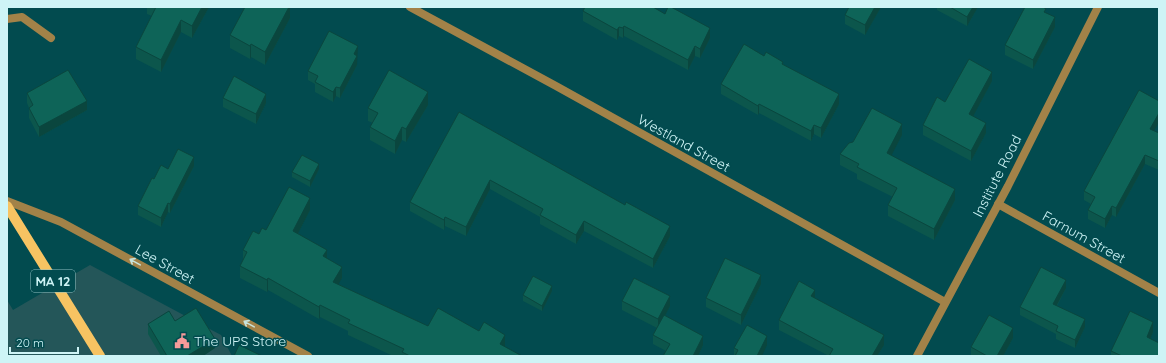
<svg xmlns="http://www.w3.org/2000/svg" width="1166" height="363" font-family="Quicksand,sans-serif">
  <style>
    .built { fill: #245659 }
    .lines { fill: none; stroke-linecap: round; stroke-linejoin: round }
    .lane { stroke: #a28248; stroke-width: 8 }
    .street { stroke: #a28248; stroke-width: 8 }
    .primary { stroke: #f7c362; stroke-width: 10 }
    .wall { fill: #0c564c }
    .shaded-wall { fill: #0a463e }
    .building { fill: #0e6458; stroke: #0a463e }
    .oneway { stroke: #c7e3dc }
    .labels { text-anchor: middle; stroke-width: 3; stroke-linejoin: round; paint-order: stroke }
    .shield { fill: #024b4f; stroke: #91c1c4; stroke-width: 1 }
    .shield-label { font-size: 13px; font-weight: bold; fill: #cef4f6 }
    .street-label { font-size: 14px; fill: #cef4f6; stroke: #024b4f }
    .poi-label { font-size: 14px; fill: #cef4f6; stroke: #024b4f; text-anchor: start }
  </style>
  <rect width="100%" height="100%" fill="#024b4f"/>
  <!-- built -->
  <polygon class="built" points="90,265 221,335 232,356 7,356 7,300 13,310"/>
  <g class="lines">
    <!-- lane -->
    <polyline class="lane" points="7,19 22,17 51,38"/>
    <!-- street -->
    <g class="street">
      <polyline points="410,7 556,86 945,302"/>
      <polyline points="7,201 61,222 308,356"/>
      <polyline points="998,204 1159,293"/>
      <polyline points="917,356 1008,186 1098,7"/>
    </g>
    <!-- primary -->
    <polyline class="primary" points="7,206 100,356"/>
  </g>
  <!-- wall -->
  <g class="wall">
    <polygon points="147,7 209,7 192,38 181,32 161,72 136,59 136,47 152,16 147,14"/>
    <polygon points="290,7 290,18 265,65 251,57 250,59 230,48 230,35"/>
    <polygon points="881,7 865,35 845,24 845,15"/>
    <polygon points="937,7 978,7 967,26 937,10"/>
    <polygon points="583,11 710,38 700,58 695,56 688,70 624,36 623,38 619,36 617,40 583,21"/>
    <polygon points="1046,13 1055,27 1033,69 1005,55 1005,45"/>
    <polygon points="358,56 357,57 357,65 340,98 336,96 333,102 315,92 315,84 308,80 308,71"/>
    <polygon points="764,56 783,64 839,104 821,138 814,134 811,141 759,113 758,115 721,94 721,84"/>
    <polygon points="992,81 973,116 986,133 971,161 923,135 923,125 945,102"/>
    <polygon points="27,93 87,110 39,137 29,118 29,108 27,103"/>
    <polygon points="223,98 266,103 256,124 223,107"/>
    <polygon points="428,105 406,142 402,140 395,154 370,140 370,127 373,123 368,121 368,108"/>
    <polygon points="459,112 670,236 653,268 584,231 576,244 540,224 540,217 490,189 466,236 445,226 444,230 410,211 410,202"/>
    <polygon points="1154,131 1159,133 1159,170 1145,164 1116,217 1112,215 1105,228 1088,219 1088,210 1091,204 1084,200 1084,191"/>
    <polygon points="902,135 891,155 955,200 934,240 888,216 888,205 893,197 857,179 857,174 840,165 840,154"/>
    <polygon points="194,166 170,213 168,212 161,227 138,215 138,206 154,179 168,169"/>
    <polygon points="319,169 310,187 292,177 292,172"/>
    <polygon points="310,210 298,233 327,259 342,278 338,284 428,326 505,346 505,347 522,356 393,356 348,335 348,331 320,317 319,319 268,290 267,292 240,278 240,266 243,260 243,250 259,234 266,230"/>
    <polygon points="761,284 741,325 706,307 706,298"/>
    <polygon points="1066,288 1057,306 1085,327 1075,348 1056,339 1056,334 1020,315 1020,307"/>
    <polygon points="552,291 542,311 523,301 523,295"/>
    <polygon points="815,298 884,345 877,356 829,356 779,330 779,320"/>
    <polygon points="622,301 670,306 665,315 703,345 698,356 663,356 666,351 653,344 653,335 657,328 622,310"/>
    <polygon points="175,321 215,348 203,356 161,356 148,334 148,324"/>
    <polygon points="1153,332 1150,339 1159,356 1111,356 1111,351"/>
    <polygon points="1013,338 1003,356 971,356 971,347"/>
    <polygon points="767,345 734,356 734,348"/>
  </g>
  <!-- shaded-wall -->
  <g class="shaded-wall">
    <polygon points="202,7 209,7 192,38 192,26"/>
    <polygon points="289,7 290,7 290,18 265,65 265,52"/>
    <polygon points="875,7 881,7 865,35 865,25"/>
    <polygon points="973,7 978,7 967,26 967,17"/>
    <polygon points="1055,17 1055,27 1033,69 1033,60"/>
    <polygon points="181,20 181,32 161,72 161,60"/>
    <polygon points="624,26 624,36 623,38 623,28"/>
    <polygon points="619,27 619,36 617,40 617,30"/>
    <polygon points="710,28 710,38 700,58 700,49"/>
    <polygon points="251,44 251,57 250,59 250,46"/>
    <polygon points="358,46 357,65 340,98 340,88 354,54"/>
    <polygon points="695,46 695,56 688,70 688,60"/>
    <polygon points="992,72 992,81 969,124 969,114"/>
    <polygon points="336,87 336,96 333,102 333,92"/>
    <polygon points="428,92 428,105 406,142 406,129"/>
    <polygon points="266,94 266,103 256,124 256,114"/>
    <polygon points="839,94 839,104 821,138 821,128"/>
    <polygon points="87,101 87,110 39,137 39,127"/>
    <polygon points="759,104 759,113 758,115 758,106"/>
    <polygon points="1159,113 1159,122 1150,138 1150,129"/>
    <polygon points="986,123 986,133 971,161 971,151"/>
    <polygon points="902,124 902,135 887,164 887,153"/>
    <polygon points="814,125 814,134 811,141 811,131"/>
    <polygon points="402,127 402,140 395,154 395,141"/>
    <polygon points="1145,155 1145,164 1116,217 1116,208"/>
    <polygon points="194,157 194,166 170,213 170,204"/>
    <polygon points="319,164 319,169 310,187 310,181"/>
    <polygon points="490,180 490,189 466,236 466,227"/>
    <polygon points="955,189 955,200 934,240 934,229"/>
    <polygon points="310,198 310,210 293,243 293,231"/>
    <polygon points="168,203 168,212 161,227 161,218"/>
    <polygon points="1112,206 1112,215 1105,228 1105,219"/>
    <polygon points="445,217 445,226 444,230 444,220"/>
    <polygon points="584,221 584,231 576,244 576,235"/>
    <polygon points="670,226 670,236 653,268 653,259"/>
    <polygon points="327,250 327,261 323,256"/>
    <polygon points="342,267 342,278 333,294 333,282"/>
    <polygon points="761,275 761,284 741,325 741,315"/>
    <polygon points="268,278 268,290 267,292 267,280"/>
    <polygon points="1066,280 1066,288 1053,312 1053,304"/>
    <polygon points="552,286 552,291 542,311 542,306"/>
    <polygon points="815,290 815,299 811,296"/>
    <polygon points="670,296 670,306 658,329 658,319"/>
    <polygon points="320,305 320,317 319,319 319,307"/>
    <polygon points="1085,319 1085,327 1075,348 1075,340"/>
    <polygon points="1153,322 1153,332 1147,347 1147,337"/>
    <polygon points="1013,328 1013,338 1003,356 997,356"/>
    <polygon points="505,335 505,346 500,356 500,344"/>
    <polygon points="884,335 884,345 877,356 872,356"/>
    <polygon points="703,336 703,345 698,356 693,356"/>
    <polygon points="767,336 767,345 762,356 757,356"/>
    <polygon points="215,339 215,348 203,356 187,356"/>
  </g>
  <!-- building -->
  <g class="building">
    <polygon points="156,7 202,7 192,26 181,20 161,60 136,47"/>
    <polygon points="245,7 289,7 265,52 251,44 250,46 230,35"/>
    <polygon points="585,7 653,7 665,14 668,7 671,7 710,28 700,49 695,46 688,60 624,26 623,28 619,27 617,30 583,11"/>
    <polygon points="849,7 875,7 865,25 845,15"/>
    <polygon points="950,7 973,7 967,17"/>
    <polygon points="1025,7 1043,7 1046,9 1044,12 1055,17 1033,60 1005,45"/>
    <polygon points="329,31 358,46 354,54 357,56 340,88 336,87 333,92 315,82 318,76 308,71"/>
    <polygon points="744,44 764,56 766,52 783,62 782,64 839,94 821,128 814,125 811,131 759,104 758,106 721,84"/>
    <polygon points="969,59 992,72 969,114 986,123 971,151 923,125 937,97 945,102"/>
    <polygon points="68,70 87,101 39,127 29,108 33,105 27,93"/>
    <polygon points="389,70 428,92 406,129 402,127 395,141 370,127 378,113 368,108"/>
    <polygon points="234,76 266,94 256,114 223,98"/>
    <polygon points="1139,90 1159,101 1159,113 1150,129 1159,133 1159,161 1145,155 1116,208 1112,206 1105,219 1088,210 1095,197 1084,191"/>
    <polygon points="872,108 902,124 887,153 955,189 934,229 888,205 897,188 857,167 859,164 840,154 849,143 853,142"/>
    <polygon points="459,112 625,205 626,202 670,226 653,259 584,221 576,235 540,215 543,209 490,180 466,227 445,217 444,220 410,202"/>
    <polygon points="178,149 194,157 170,204 168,203 161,218 138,206 152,178 154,179 161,165 168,169"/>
    <polygon points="302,155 319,164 310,181 292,172"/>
    <polygon points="289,187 310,198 293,231 327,250 323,256 342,267 333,282 428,326 438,308 479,331 484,322 505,335 500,344 522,356 410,356 402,352 404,349 348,323 350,320 320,305 319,307 268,278 267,280 240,266 247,252 243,250 253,231 259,234 262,228 266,230"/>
    <polygon points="725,258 761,275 741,315 706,298"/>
    <polygon points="1041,267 1066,280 1053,304 1085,319 1075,340 1056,331 1058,326 1020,307"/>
    <polygon points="533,276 552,286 542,306 523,295"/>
    <polygon points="634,278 670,296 658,319 622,301"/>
    <polygon points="799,281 815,290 811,296 884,335 872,356 829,356 833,349 779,320"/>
    <polygon points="196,308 215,339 187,356 167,356 148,324 169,311 175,321"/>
    <polygon points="1130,311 1153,322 1147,337 1159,343 1159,356 1122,356 1111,351"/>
    <polygon points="664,315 703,336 693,356 663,356 670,344 653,335"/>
    <polygon points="989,315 1013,328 997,356 987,356 971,347"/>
    <polygon points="747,325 767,336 757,356 735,356 738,350 734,348"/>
    <polygon points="239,345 262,356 234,356"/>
  </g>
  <!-- one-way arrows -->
  <defs><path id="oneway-shaft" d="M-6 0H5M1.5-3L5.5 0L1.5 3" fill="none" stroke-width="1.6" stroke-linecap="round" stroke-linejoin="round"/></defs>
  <g class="oneway">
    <use href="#oneway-shaft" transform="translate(135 262) rotate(-151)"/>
    <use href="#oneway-shaft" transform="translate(249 324) rotate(-151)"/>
  </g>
  <!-- icons -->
  <defs>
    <g id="civic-bare" transform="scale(1.2)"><path d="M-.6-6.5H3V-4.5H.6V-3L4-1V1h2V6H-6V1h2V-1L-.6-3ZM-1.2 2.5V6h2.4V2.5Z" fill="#f59b9a" stroke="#024b4f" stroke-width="2.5" paint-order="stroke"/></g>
  </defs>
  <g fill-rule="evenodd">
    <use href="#civic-bare" x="182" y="341"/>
  </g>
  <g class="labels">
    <!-- shield labels -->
    <rect class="shield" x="31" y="270" width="44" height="22" rx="3"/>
    <g class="shield-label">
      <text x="53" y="286">MA 12</text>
    </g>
    <!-- street labels -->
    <g class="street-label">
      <text transform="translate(684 143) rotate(29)" y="5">Westland Street</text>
      <text transform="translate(997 176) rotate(-63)" y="5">Institute Road</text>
      <text transform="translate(1084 237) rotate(29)" y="5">Farnum Street</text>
      <text transform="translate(165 264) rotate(29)" y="5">Lee Street</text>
    </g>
    <!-- poi labels -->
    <g class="poi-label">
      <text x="194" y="346">The UPS Store</text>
    </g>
  </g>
  <!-- border -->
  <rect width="1166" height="363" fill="none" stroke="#cef4f6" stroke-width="16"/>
  <!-- scale -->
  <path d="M10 347v6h68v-6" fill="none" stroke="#cef4f6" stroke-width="2"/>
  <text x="16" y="347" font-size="12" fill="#cef4f6" stroke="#024b4f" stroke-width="3" paint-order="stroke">20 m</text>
</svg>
